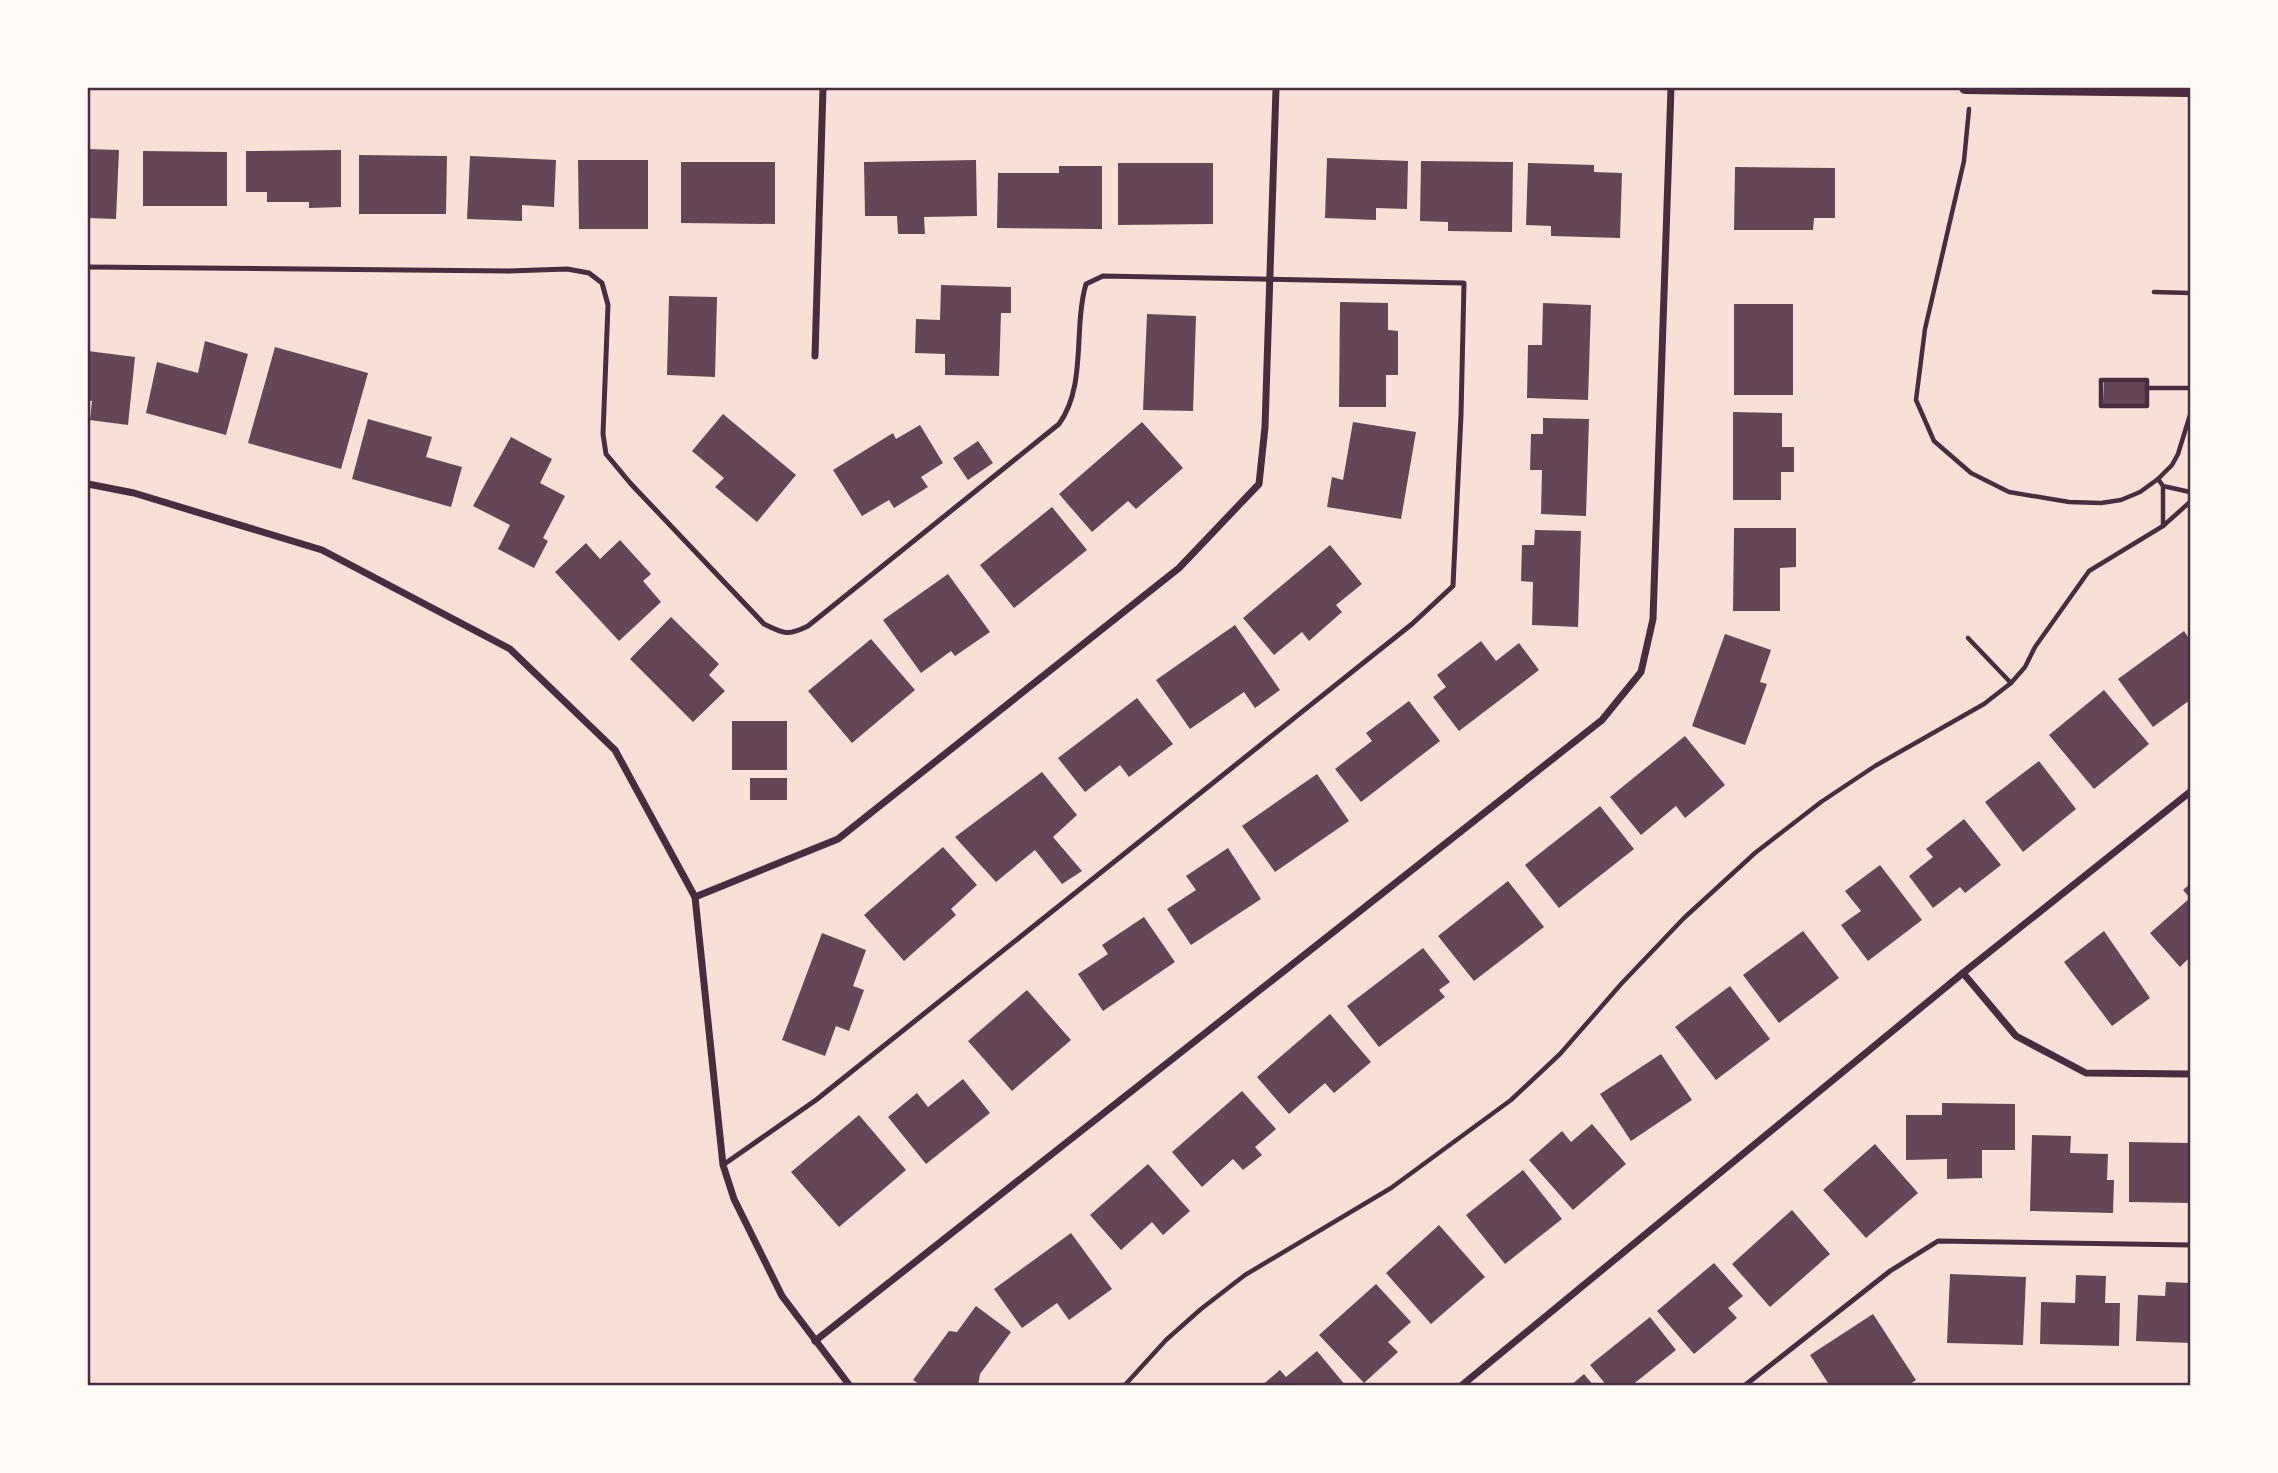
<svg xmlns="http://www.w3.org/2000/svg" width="2278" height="1473" font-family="'Varela Round',sans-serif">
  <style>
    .building { fill: #644757 }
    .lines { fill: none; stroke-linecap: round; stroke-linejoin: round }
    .path { stroke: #4a2c40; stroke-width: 4.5 }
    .service { stroke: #4a2c40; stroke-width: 5 }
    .minor { stroke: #4a2c40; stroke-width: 7 }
    .tertiary { stroke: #4a2c40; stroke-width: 12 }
    .neatline { fill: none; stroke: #4a2c40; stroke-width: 2.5 }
  </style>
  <rect width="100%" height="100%" fill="#f7e1d7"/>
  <!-- building -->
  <g class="building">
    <polygon points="88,149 119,150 116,219 88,218"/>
    <polygon points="341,150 341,207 309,208 309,202 267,202 267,192 246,192 246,151"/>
    <polygon points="143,151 227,152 227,206 143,206"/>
    <polygon points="359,155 447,156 446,214 359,214"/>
    <polygon points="470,156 556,160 554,207 522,205 522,221 467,219"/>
    <polygon points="1327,158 1408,161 1407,209 1376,208 1376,220 1325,218"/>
    <polygon points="578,160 648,160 648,229 579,229"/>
    <polygon points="976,160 977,216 924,217 925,234 898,234 897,216 865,216 864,162"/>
    <polygon points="1421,161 1513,162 1512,232 1448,231 1448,222 1420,221"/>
    <polygon points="681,162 775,162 775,224 681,223"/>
    <polygon points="1118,163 1213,163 1213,224 1118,225"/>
    <polygon points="1528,163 1594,165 1594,172 1622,173 1620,238 1551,236 1551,226 1526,225"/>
    <polygon points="1059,166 1102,166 1102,229 997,228 998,173 1059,173"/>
    <polygon points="1735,167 1835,168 1835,218 1814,218 1813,230 1734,230"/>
    <polygon points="941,285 1011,287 1011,313 1001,313 999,376 945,375 945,354 915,353 916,319 940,320"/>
    <polygon points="669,296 717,297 715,377 667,375"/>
    <polygon points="1340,302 1388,303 1388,330 1398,331 1398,375 1386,375 1386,407 1339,407"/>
    <polygon points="1543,303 1591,305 1588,400 1527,398 1528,345 1542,345"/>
    <rect x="1734" y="304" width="59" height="91"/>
    <polygon points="1147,314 1196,316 1193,411 1143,410"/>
    <polygon points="205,341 248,354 226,435 146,413 157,362 198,373"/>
    <polygon points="275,347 368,373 341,469 248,443"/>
    <polygon points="88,351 135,357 128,425 90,420 92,401 88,400"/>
    <polygon points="2104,382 2145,382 2145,404 2103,404"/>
    <polygon points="1733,412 1782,413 1782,447 1794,447 1794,472 1781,472 1781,500 1733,500"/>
    <polygon points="723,414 796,475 757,522 715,487 724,478 692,451"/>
    <polygon points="1543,418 1589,419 1586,516 1541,514 1542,470 1530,470 1531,434 1543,434"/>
    <polygon points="368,419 432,437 426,457 462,467 451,507 352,479"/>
    <polygon points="1142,422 1183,468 1136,509 1128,501 1092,532 1059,494"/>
    <polygon points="1353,422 1416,432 1401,519 1327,507 1332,477 1343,480"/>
    <polygon points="920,425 943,463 921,477 928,487 894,508 889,500 862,516 833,470 893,433 896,439"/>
    <polygon points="511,437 552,459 540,483 565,496 543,538 548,541 534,568 498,549 510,525 473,506"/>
    <polygon points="978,441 993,463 968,480 953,458"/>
    <polygon points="1052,507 1087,550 1014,608 980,565"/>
    <polygon points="1734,528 1796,528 1796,567 1780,568 1780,611 1733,611"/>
    <polygon points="1535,530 1581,531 1578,627 1532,625 1533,582 1521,581 1522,545 1534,545"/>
    <polygon points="620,540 651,574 643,581 661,602 619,641 555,572 586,543 600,559"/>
    <polygon points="1330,545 1362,584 1336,605 1342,612 1309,641 1302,632 1274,655 1243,618"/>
    <polygon points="948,574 990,632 955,656 951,651 921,673 883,620"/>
    <polygon points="671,617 719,664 709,675 725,691 693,722 630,659"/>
    <polygon points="1235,625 1280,690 1255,708 1244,692 1190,729 1156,680"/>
    <polygon points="2184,631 2190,640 2190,700 2153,727 2118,679"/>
    <polygon points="1725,634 1771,650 1760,682 1767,684 1745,745 1692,726"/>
    <polygon points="871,639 915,690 852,743 808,691"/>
    <polygon points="1481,641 1496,661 1519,643 1539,670 1459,731 1433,697 1446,687 1437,675"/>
    <polygon points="2104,690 2149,744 2094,789 2049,735"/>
    <polygon points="1137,698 1173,744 1129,777 1120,765 1085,792 1058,758"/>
    <polygon points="1409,701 1440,741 1361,802 1335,769 1372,741 1366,733"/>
    <rect x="732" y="721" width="55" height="49"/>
    <polygon points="1685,736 1725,785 1685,818 1676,806 1641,835 1610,797"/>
    <polygon points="2039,761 2076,809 2023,852 1985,802"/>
    <polygon points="1042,772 1077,815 1053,837 1082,871 1062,884 1035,850 996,882 955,837"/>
    <polygon points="1317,774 1349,821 1275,872 1242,826"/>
    <rect x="750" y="778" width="37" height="22"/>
    <polygon points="1600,806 1634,849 1559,908 1525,865"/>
    <polygon points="1964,819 2001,865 1965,893 1960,887 1933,908 1909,876 1933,857 1926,849"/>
    <polygon points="943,847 977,885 951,909 956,915 904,961 864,915"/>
    <polygon points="1228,848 1261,899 1191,945 1167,909 1196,890 1186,876"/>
    <polygon points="1880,865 1922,920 1868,961 1841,925 1861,911 1845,891"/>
    <polygon points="1508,881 1544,927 1474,981 1438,936"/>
    <polygon points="2190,884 2190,957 2180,967 2150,933 2190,898 2183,890"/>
    <polygon points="1144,917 1175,962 1103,1011 1078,974 1108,954 1102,945"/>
    <polygon points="1803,931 1839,978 1779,1023 1743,975"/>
    <polygon points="2104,931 2150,998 2112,1026 2064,962"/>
    <polygon points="822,933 866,950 853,986 864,990 849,1031 836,1026 825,1056 782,1040"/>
    <polygon points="1423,948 1450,982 1439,990 1445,997 1379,1047 1347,1006"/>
    <polygon points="1730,986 1770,1039 1716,1080 1675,1027"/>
    <polygon points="1027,990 1071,1040 1012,1091 968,1041"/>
    <polygon points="1330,1014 1371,1062 1334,1093 1325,1083 1289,1114 1257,1077"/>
    <polygon points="1661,1054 1692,1100 1631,1141 1600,1094"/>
    <polygon points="963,1079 990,1113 926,1164 888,1117 917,1093 928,1107"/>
    <polygon points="1242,1091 1276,1129 1255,1147 1262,1155 1243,1170 1233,1159 1202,1187 1172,1152"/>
    <polygon points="1942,1103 2015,1104 2015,1150 1982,1150 1982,1178 1947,1179 1947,1159 1906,1160 1906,1115 1942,1115"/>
    <polygon points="859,1115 906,1170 839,1227 791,1172"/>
    <polygon points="1592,1124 1626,1164 1573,1210 1529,1160 1562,1131 1571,1142"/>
    <polygon points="2032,1135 2071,1136 2070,1153 2108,1154 2107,1180 2114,1180 2113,1213 2030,1211"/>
    <polygon points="2129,1142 2190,1143 2190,1203 2129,1202"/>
    <polygon points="1875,1144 1918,1193 1866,1238 1823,1190"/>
    <polygon points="1148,1164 1190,1211 1163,1235 1152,1222 1121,1250 1090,1215"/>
    <polygon points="1523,1170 1562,1219 1505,1264 1466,1215"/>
    <polygon points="1792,1210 1830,1254 1770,1307 1732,1264"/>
    <polygon points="1439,1225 1485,1277 1431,1324 1386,1273"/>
    <polygon points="1071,1233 1112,1289 1069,1320 1057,1303 1022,1328 994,1289"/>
    <polygon points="1714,1263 1743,1296 1728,1308 1737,1318 1694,1354 1657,1311"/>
    <polygon points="1950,1274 2026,1277 2023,1345 1947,1343"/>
    <polygon points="2076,1275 2106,1276 2105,1303 2120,1303 2119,1346 2040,1344 2041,1302 2075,1303"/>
    <polygon points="2166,1282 2190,1283 2190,1343 2136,1341 2138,1295 2165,1296"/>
    <polygon points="1376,1284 1411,1322 1388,1342 1398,1352 1364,1383 1319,1335"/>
    <polygon points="976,1306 1011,1332 980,1374 978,1386 922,1386 913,1380 949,1331 957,1332"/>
    <polygon points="1873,1314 1916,1380 1907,1386 1830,1386 1810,1355"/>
    <polygon points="1650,1317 1676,1350 1631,1386 1607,1386 1590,1365"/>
    <polygon points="1317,1351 1346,1386 1261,1386 1280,1370 1286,1377"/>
    <polygon points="1584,1374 1594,1386 1570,1386"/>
  </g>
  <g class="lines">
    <!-- path -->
    <g class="path">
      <polyline points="1969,109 1964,161 1925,329 1916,400 1934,441 1971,473 2009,492 2069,502 2101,503 2121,500 2140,492 2158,479 2172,465 2178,454 2190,415"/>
      <polyline points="2154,292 2190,293"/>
      <rect x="2101" y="380" width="46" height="26"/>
      <polyline points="2147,388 2190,388"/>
      <polyline points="2158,479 2163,486 2163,526"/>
      <polyline points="2163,486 2190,492"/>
      <polyline points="1968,638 2011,683"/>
      <polyline points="1124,1386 1166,1340 1201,1309 1245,1275 1391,1188 1511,1100 1560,1054 1622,983 1684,918 1755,853 1821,802 1875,766 1984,704 2011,683 2025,667 2035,647 2089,571 2163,526 2190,502"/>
    </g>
    <!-- service -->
    <g class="service">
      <path d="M88,267L509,271L567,269L589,273L602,283L608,305L603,434L606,454L631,484L764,624C784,634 788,636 808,626L1059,424C1087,385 1073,329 1086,284L1103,276L1464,283L1461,415L1453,586L1412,624L816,1100L723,1165"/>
      <polyline points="1744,1386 1890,1271 1938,1241 2190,1245"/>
    </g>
    <!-- minor -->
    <g class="minor">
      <polyline points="815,356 823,88"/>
      <polyline points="88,484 134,493 322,550 510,649 615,750 695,897 723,1165 734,1199 782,1296 850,1386"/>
      <polyline points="695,897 838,839 1179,568 1259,484 1265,427 1276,88"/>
      <polyline points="1963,973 2016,1036 2086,1073 2190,1074"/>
      <polyline points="815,1341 1602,720 1641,672 1653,619 1671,88"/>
      <polyline points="1461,1386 1963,973 2190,792"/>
    </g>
    <!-- tertiary -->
    <polyline class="tertiary" points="1965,88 2190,91"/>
  </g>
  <!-- border -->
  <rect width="2278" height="1473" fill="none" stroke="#fffaf5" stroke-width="178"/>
  <rect x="89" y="89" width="2100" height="1295" class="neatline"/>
</svg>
